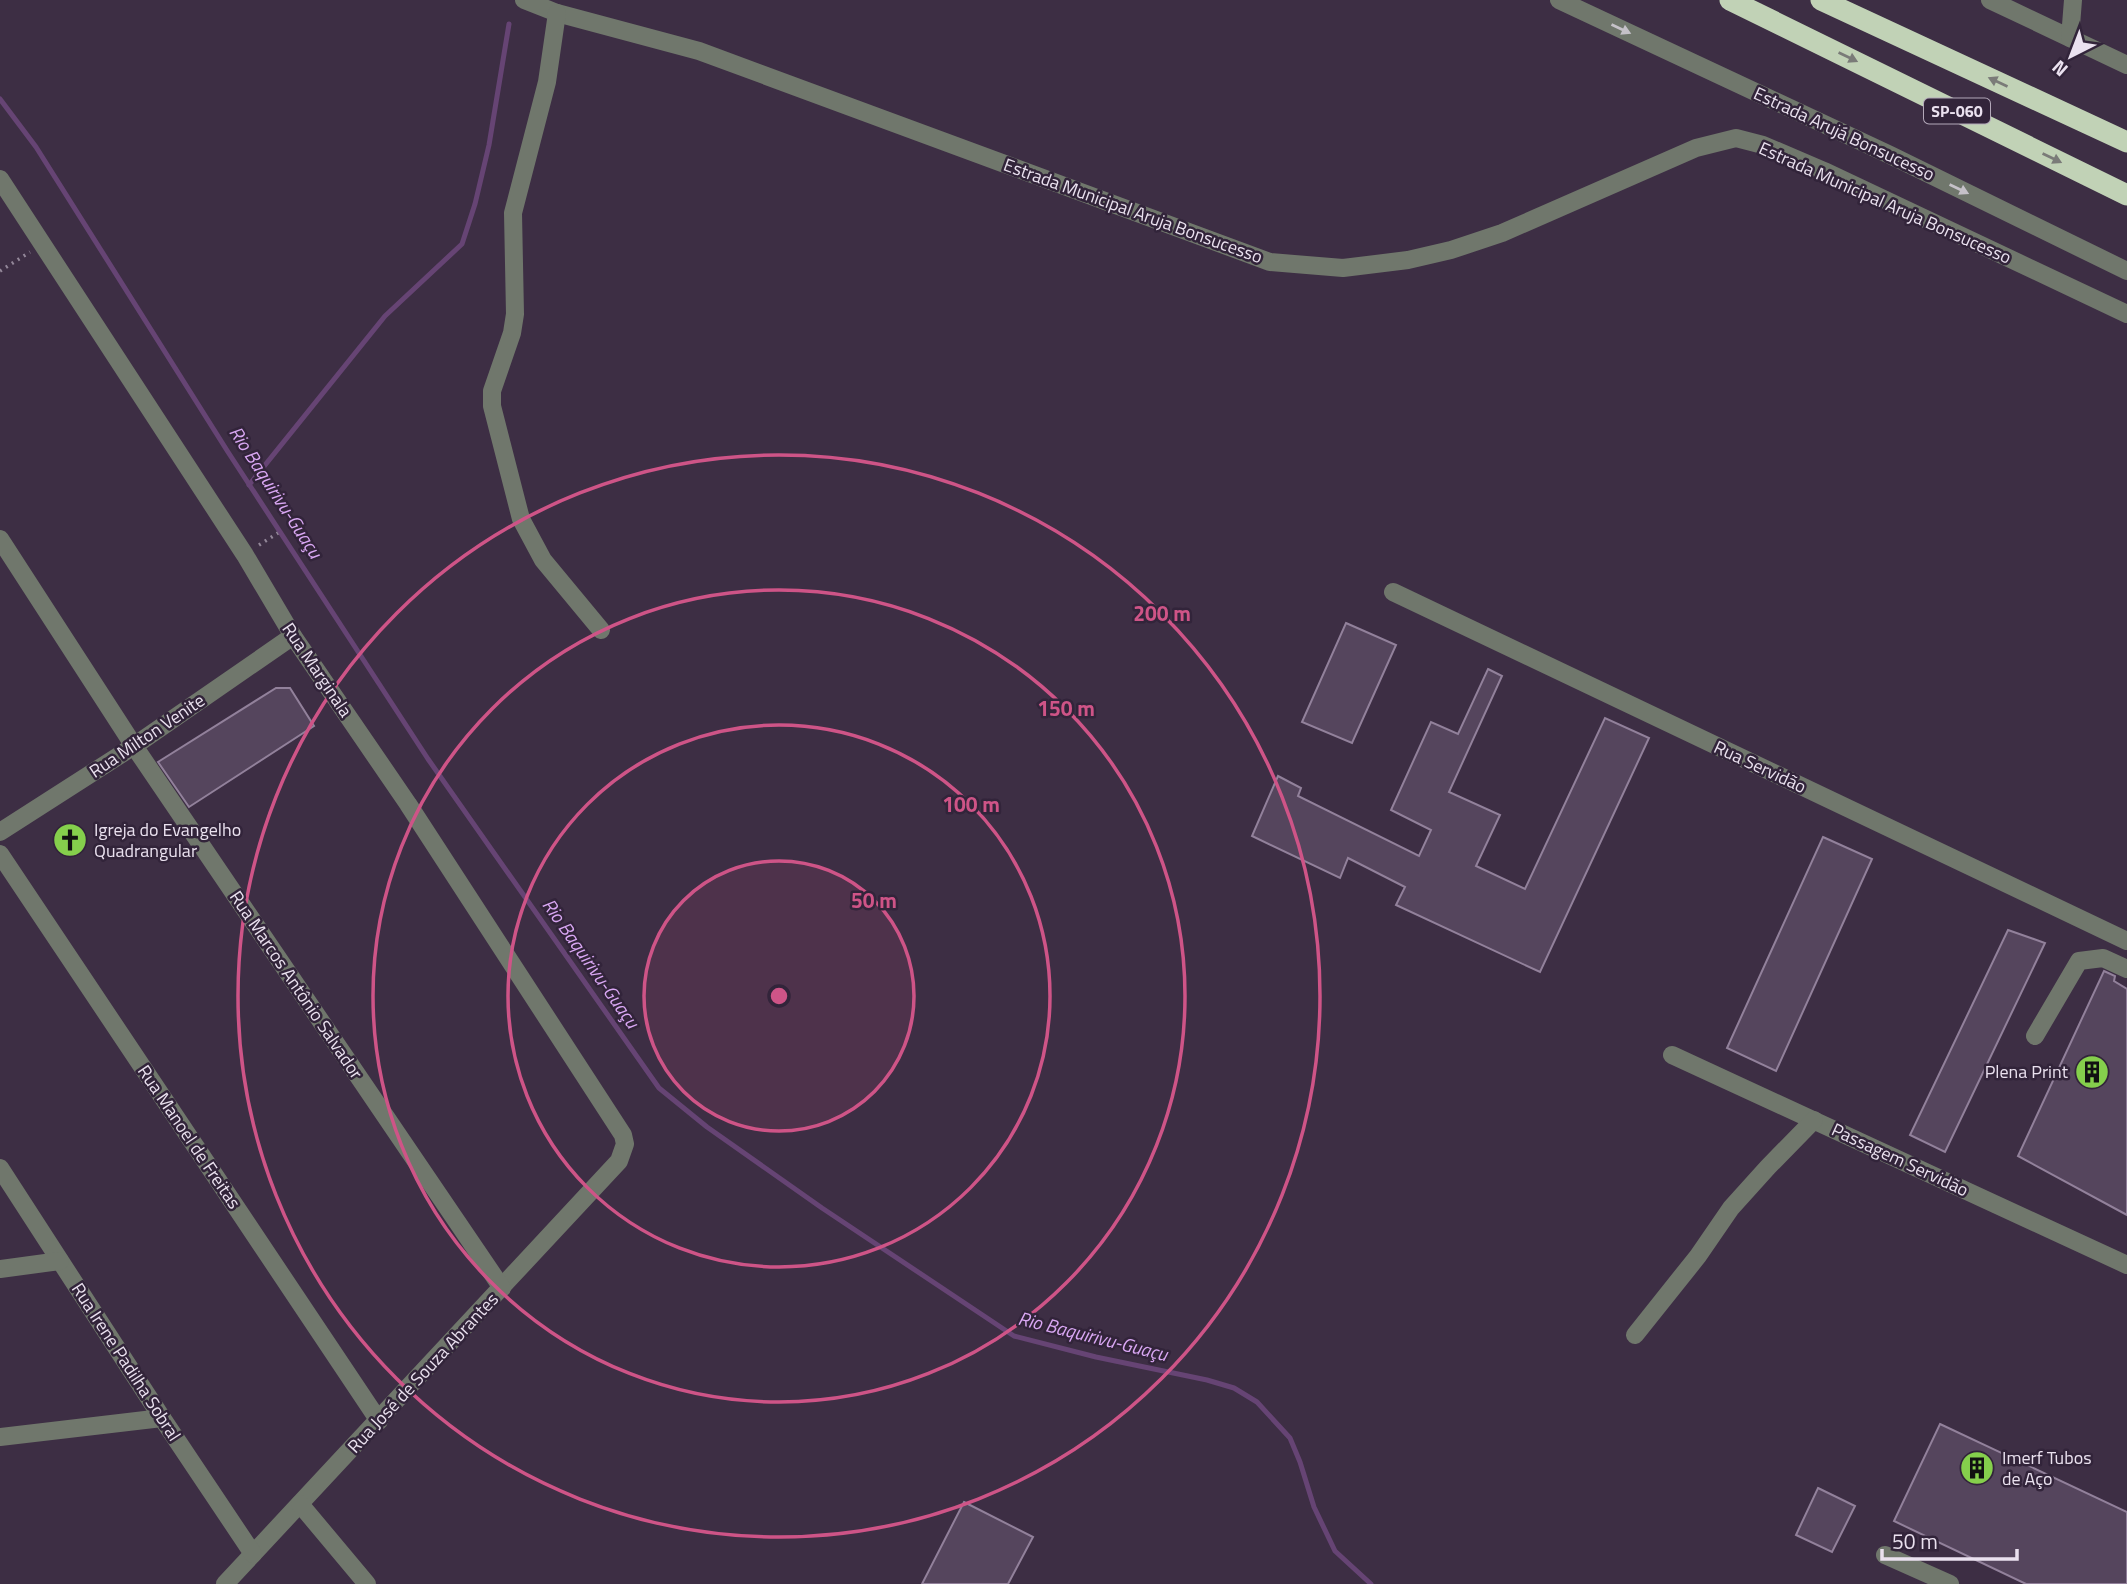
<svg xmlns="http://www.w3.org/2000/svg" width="2127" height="1584" font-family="'Titillium Web',sans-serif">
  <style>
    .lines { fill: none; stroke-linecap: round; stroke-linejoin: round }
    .stream { stroke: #664474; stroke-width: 5 }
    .building { fill: #55455d; stroke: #92819b; stroke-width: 2 }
    .path { stroke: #938799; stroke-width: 3.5; stroke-dasharray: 2 5; stroke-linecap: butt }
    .minor { stroke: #70776c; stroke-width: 18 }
    .highway { stroke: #c1d2b6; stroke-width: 21 }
    .oneway { fill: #c5c1c8 }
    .oneway2 { fill: #7a7b78 }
    .ring { fill: none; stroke: #ce5487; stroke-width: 3.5 }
    .labels { text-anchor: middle; stroke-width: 5; stroke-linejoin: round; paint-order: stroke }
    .shield { fill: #32243a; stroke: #b3a8b9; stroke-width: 2 }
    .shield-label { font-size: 16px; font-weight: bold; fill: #eae1ef }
    .street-label { font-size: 18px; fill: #eae1ef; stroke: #32243a }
    .poi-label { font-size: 18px; fill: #eae1ef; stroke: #32243a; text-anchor: start }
    .water-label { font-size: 19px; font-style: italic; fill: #d9a7f3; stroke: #32243a }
    .centre { fill: #ce5487; stroke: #32243a; stroke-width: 3.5 }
    .ring-label { font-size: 21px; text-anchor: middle; font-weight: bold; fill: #ce5487; stroke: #32243a; stroke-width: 5; stroke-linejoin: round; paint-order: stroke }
  </style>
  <rect width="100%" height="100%" fill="#3d2e44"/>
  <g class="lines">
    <!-- stream -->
    <g class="stream">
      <polyline points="0,99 36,147 228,452 428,759 659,1088 707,1127 822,1208 1014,1336 1096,1357 1207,1380 1234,1388 1257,1402 1290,1438 1300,1462 1314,1507 1335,1551 1371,1584"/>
      <polyline points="249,485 385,316 462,244 475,204 489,145 509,24"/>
    </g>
  </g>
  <!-- building -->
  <g class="building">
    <polygon points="1346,623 1396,645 1352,743 1302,722"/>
    <polygon points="1488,669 1502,676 1449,792 1500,815 1476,866 1525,889 1605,718 1649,738 1540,972 1396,905 1405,887 1348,858 1340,878 1252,836 1278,776 1301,788 1298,796 1419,856 1431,830 1391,810 1431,722 1458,734"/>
    <polygon points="276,688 290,688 314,726 189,807 158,762"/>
    <polygon points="1823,837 1872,859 1776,1071 1727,1048"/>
    <polygon points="2008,930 2045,943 1945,1152 1910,1135"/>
    <polygon points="2104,971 2115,976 2114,981 2127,989 2127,1215 2018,1156"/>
    <polygon points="1940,1424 2127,1512 2127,1584 2026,1584 1894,1521"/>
    <polygon points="1818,1488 1855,1506 1832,1552 1796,1535"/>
    <polygon points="964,1502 1033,1537 1008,1584 922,1584"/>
  </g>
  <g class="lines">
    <!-- path -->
    <g class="path">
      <polyline points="0,271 30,252"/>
      <polyline points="259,545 278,533"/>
    </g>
    <!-- minor -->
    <g class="minor">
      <polyline points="524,0 557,13 699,51 1270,262 1343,268 1408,260 1451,250 1502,233 1696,148 1736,138 1763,145 1824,171 2127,314"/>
      <polyline points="1559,0 1890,155 2127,271"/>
      <polyline points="1990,0 2127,65"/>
      <polyline points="557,13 547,82 513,213 515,314 512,333 492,391 492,406 521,519 543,560 601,630"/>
      <polyline points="2070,38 2073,0"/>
      <polyline points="0,179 245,555 293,636 408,804 623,1135 625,1144 619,1161 225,1584"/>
      <polyline points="0,539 134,746 502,1288"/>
      <polyline points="1393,592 2127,941"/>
      <polyline points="0,832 134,746 293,636"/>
      <polyline points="0,854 379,1421"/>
      <polyline points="2035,1036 2079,961 2103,958 2127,969"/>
      <polyline points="1672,1055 2127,1265"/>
      <polyline points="0,1168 162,1418 253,1554"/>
      <polyline points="0,1269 60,1261"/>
      <polyline points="1635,1335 1698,1256 1731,1208 1768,1167 1814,1120"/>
      <polyline points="0,1437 162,1418"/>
      <polyline points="300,1504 367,1584"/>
      <polyline points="1885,1555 1950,1584"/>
    </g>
    <!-- highway -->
    <g class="highway">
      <polyline points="1730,0 2127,195"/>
      <polyline points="1821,0 2127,142"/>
    </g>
  </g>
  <!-- one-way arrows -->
  <defs><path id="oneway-solid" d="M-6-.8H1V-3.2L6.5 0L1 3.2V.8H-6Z" transform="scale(1.75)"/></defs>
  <g class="oneway">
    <use href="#oneway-solid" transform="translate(1621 29) rotate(25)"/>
    <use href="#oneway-solid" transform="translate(1959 189) rotate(26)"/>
  </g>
  <g class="oneway2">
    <use href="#oneway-solid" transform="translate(1848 57) rotate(26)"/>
    <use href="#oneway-solid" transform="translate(1998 82) rotate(-155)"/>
    <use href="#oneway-solid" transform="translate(2052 158) rotate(26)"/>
  </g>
  <!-- distance rings -->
  <circle cx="779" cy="996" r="135" fill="#ce5487" fill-opacity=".12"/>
  <g class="ring">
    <circle cx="779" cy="996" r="135"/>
    <circle cx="779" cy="996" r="271"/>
    <circle cx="779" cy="996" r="406"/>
    <circle cx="779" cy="996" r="541"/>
  </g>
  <!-- icons -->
  <defs>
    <g id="church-disc" transform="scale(1.75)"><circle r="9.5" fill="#85cf4c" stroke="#32243a"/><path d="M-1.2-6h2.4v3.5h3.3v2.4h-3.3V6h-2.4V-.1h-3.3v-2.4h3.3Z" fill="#111"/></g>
    <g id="building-disc" transform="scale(1.75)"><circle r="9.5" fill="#85cf4c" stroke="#32243a"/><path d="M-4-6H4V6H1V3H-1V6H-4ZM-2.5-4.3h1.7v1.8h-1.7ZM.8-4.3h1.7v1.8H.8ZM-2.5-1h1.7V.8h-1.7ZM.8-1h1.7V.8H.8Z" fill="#111"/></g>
  </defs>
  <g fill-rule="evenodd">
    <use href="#church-disc" x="70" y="840"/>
    <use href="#building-disc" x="2092" y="1072"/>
    <use href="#building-disc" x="1977" y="1468"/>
  </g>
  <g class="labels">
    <!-- shield labels -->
    <rect class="shield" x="1924" y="98.5" width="66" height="25" rx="5"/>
    <g class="shield-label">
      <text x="1957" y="117">SP-060</text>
    </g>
    <!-- street labels -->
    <g class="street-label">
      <text transform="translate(1844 134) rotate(25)" y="6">Estrada Arujá Bonsucesso</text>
      <text transform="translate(1885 203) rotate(24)" y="6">Estrada Municipal Aruja Bonsucesso</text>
      <text transform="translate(1133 211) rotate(20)" y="6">Estrada Municipal Aruja Bonsucesso</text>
      <text transform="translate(317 670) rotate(56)" y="6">Rua Marginala</text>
      <text transform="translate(147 736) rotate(-34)" y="6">Rua Milton Venite</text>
      <text transform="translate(1760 767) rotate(25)" y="6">Rua Servidão</text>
      <text transform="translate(296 985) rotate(56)" y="6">Rua Marcos Antônio Salvador</text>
      <text transform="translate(189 1137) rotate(56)" y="6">Rua Manoel de Freitas</text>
      <text transform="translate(1900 1160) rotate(25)" y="6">Passagem Servidão</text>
      <text transform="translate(126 1362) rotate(57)" y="6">Rua Irene Padilha Sobral</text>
      <text transform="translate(423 1373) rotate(-47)" y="6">Rua José de Souza Abrantes</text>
    </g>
    <!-- poi labels -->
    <g class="poi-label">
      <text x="94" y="836">Igreja do Evangelho<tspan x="94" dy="21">Quadrangular</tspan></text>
      <text x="2068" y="1078" text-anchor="end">Plena Print</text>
      <text x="2002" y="1464">Imerf Tubos<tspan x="2002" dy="21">de Aço</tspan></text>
    </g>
    <!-- water labels -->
    <g class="water-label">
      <text transform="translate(276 492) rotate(57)" y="7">Rio Baquirivu-Guaçu</text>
      <text transform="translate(591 963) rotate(55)" y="7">Rio Baquirivu-Guaçu</text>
      <text transform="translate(1093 1336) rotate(14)" y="7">Rio Baquirivu-Guaçu</text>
    </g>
  </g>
  <circle cx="779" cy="996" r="10" class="centre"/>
  <g class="ring-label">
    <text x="1162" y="621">200 m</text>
    <text x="1066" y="716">150 m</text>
    <text x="971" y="812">100 m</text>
    <text x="874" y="908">50 m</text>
  </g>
  <!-- north arrow -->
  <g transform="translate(2071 56) rotate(222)" stroke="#32243a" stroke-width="5" paint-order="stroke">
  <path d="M0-5L12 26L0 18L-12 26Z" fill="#eae1ef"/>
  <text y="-10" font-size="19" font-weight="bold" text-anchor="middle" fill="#eae1ef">N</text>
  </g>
  <!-- scale -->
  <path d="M1882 1549v10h135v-10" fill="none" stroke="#eae1ef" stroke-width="3.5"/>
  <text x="1892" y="1549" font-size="21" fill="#eae1ef" stroke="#32243a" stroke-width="5" paint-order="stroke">50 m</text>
</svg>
